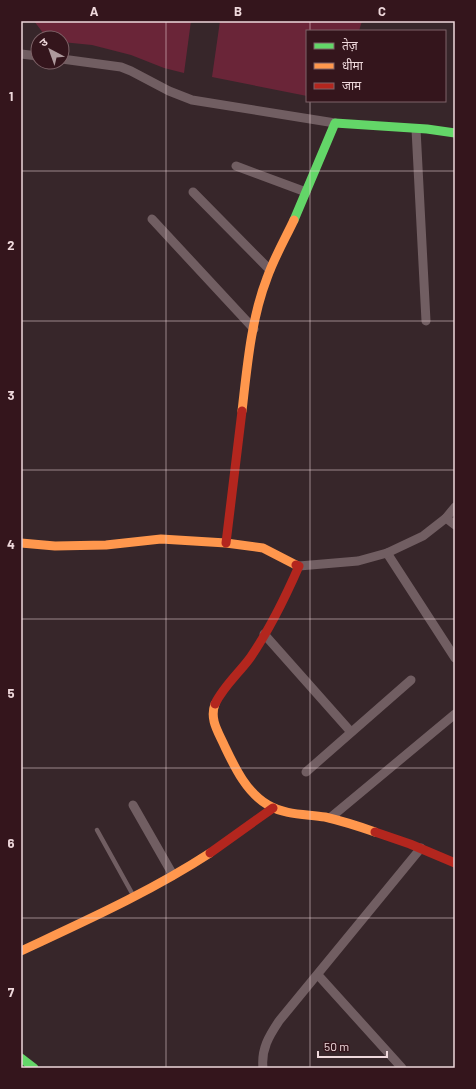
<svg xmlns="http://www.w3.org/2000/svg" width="476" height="1089" font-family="Barlow,'Noto Sans Devanagari',sans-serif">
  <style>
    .water { fill: #6a2538 }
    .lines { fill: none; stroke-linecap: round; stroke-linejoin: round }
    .lane { stroke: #715e62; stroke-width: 4.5 }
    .street { stroke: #715e62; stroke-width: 9 }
    .fast { stroke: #63d668; stroke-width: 9 }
    .slow { stroke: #ff974d; stroke-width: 9 }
    .jam { stroke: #b3261e; stroke-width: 9 }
    .grid { fill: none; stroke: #eed8db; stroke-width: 1; stroke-opacity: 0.55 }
    .neatline { fill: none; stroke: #eed8db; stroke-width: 1.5 }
    .grid-label { font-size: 13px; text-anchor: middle; font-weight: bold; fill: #eed8db }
  </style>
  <rect width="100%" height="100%" fill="#37262a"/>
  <!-- water -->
  <g class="water">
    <polygon points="34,21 191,21 184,73 164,68 131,55 92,45 62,42 62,38 47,38"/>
    <polygon points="220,21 362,21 359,31 307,31 307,96 212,77"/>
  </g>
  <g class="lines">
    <!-- lane -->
    <polyline class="lane" points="97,830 133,895"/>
    <!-- street -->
    <g class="street">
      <polyline points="21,54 38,56"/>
      <polyline points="62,59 121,67 131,71 169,91 192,100 335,123"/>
      <polyline points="416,129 426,321"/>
      <polyline points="236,166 306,192"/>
      <polyline points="193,192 270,270"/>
      <polyline points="152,219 254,329"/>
      <polyline points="446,518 455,507"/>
      <polyline points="387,553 455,658"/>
      <polyline points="299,566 358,561 387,553 423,536 446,518 455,525"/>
      <polyline points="264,634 351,732"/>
      <polyline points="306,772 411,680"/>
      <polyline points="133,805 173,875"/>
      <polyline points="330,818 455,714"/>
      <polyline points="318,975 402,1068"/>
      <path d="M263,1068C261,1049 269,1036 279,1021L421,848"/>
    </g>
    <!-- fast -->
    <g class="fast">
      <polyline points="294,220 335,123 427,129 455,133"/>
      <polyline points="21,1058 34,1068"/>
    </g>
    <!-- slow -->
    <g class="slow">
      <path d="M242,411C247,368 251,319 267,278C274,258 285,239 294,220"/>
      <polyline points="21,543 55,546 106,545 161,539 226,543 263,548 296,565"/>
      <path d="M215,704C209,720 219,733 225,747C235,768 247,793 268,805C285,815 306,814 325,817C342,821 358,826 375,832"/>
      <path d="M21,951C85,921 150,892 210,853"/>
    </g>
    <!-- jam -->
    <g class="jam">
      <polyline points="226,543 242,411"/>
      <path d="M215,704C223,687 239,673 250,658C270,629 285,598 299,566L296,565"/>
      <polyline points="375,832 410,844 455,863"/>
      <polyline points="210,853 273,808"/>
    </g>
  </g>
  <!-- grid -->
  <path class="grid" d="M166,21V1068M310,21V31M310,101V1068M21,171H455M21,321H455M21,470H455M21,619H455M21,768H455M21,918H455"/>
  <!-- border -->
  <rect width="476" height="1089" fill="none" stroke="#34151c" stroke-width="44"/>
  <!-- legend -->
  <rect x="306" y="30" width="140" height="72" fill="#34151c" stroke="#7e6368"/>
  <rect x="314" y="43" width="20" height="6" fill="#63d668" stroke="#7e6368"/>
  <text x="342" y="50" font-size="12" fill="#eed8db">तेज़</text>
  <rect x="314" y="63" width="20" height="6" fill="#ff974d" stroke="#7e6368"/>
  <text x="342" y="70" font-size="12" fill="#eed8db">धीमा</text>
  <rect x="314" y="83" width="20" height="6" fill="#b3261e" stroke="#7e6368"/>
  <text x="342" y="90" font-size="12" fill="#eed8db">जाम</text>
  <!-- north arrow -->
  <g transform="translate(50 50) rotate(319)"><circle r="19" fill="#34151c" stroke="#7e6368"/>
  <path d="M0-3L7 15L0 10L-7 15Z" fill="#ae9a9d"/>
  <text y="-6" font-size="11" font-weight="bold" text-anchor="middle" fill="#eed8db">उ</text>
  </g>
  <!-- scale -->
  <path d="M318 1051v6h69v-6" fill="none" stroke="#eed8db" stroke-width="2"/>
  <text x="324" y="1051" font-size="12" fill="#eed8db" stroke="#34151c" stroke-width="3" paint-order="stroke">50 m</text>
  <rect x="22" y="22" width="432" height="1045" class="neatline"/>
  <g class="grid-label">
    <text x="94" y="16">A</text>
    <text x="238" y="16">B</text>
    <text x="382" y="16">C</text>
    <text x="11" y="101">1</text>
    <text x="11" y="250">2</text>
    <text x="11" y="400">3</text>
    <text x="11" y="549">4</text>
    <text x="11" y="698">5</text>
    <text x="11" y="848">6</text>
    <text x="11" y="997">7</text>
  </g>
</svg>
